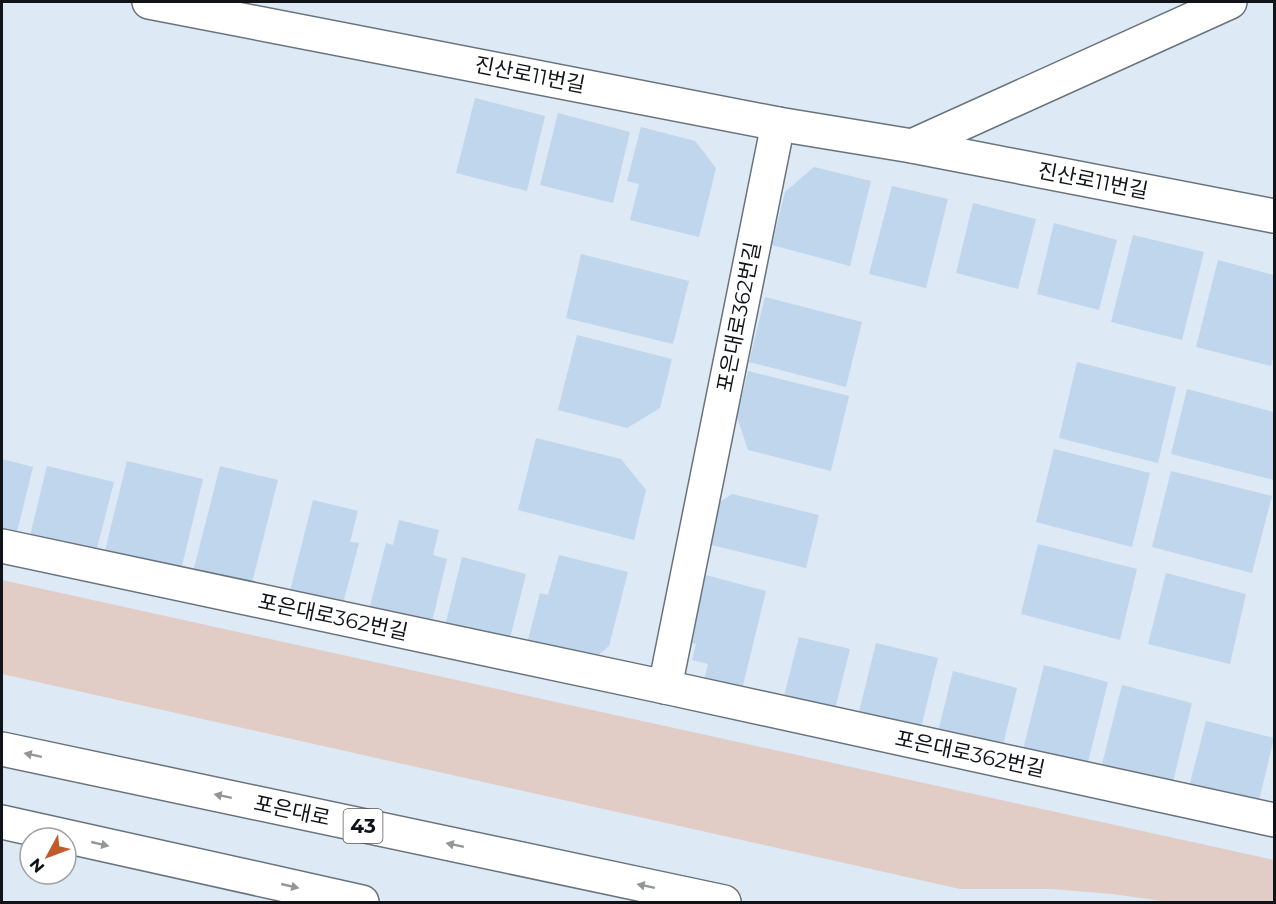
<svg xmlns="http://www.w3.org/2000/svg" width="1276" height="904" font-family="Montserrat,'Noto Sans KR',sans-serif">
  <style>
    .grass { fill: #e1cdc5 }
    .building { fill: #bfd6ed }
    .lines { fill: none; stroke-linecap: round; stroke-linejoin: round }
    .street-casing { stroke: #69737d; stroke-width: 36 }
    .primary-casing { stroke: #69737d; stroke-width: 36 }
    .street { stroke: #fff; stroke-width: 33 }
    .primary { stroke: #fff; stroke-width: 33 }
    .oneway { fill: #939597 }
    .labels { text-anchor: middle; stroke-width: 5; stroke-linejoin: round; paint-order: stroke }
    .shield { fill: #fff; stroke: #585a5d; stroke-width: 1.5 }
    .shield-label { font-size: 20px; font-weight: bold; fill: #101418 }
    .street-label { font-size: 21px; fill: #101418; stroke: #fff }
  </style>
  <rect width="100%" height="100%" fill="#dde9f4"/>
  <!-- grass -->
  <polygon class="grass" points="2,580 1274,860 1274,902 1170,902 1112,894 1052,889 960,889 2,674"/>
  <!-- building -->
  <g class="building">
    <polygon points="475,98 545,116 527,191 456,173"/>
    <polygon points="558,113 630,132 613,203 540,185"/>
    <polygon points="641,127 695,141 716,168 699,237 630,220 639,184 627,181"/>
    <polygon points="814,167 871,181 850,266 772,245 785,192"/>
    <polygon points="892,186 948,199 926,288 869,274"/>
    <polygon points="973,203 1036,219 1018,289 956,273"/>
    <polygon points="1054,223 1117,240 1099,310 1037,294"/>
    <polygon points="1133,235 1204,252 1182,340 1111,322"/>
    <polygon points="581,254 689,281 673,344 566,318"/>
    <polygon points="1218,260 1274,275 1274,354 1271,366 1196,347"/>
    <polygon points="765,297 862,322 846,387 749,362"/>
    <polygon points="577,335 672,359 660,408 627,428 558,410"/>
    <polygon points="1077,362 1176,387 1158,463 1059,438"/>
    <polygon points="748,371 849,396 831,471 748,450 737,417"/>
    <polygon points="1187,389 1274,412 1274,480 1171,454"/>
    <polygon points="536,438 621,459 646,490 634,540 518,510"/>
    <polygon points="1054,449 1150,473 1132,547 1036,522"/>
    <polygon points="2,459 33,467 15,540 2,537"/>
    <polygon points="127,461 203,479 180,574 104,555"/>
    <polygon points="47,466 114,482 95,556 29,540"/>
    <polygon points="220,466 278,480 251,587 193,572"/>
    <polygon points="1171,471 1272,496 1252,573 1152,547"/>
    <polygon points="732,494 819,515 806,568 703,543 712,507"/>
    <polygon points="313,500 358,511 350,542 359,543 342,607 289,595"/>
    <polygon points="399,520 439,530 433,555 447,559 430,630 368,614 386,543 393,545"/>
    <polygon points="1038,544 1137,569 1120,640 1021,614"/>
    <polygon points="559,555 628,572 609,646 592,660 527,644 540,593 548,595"/>
    <polygon points="462,557 526,574 508,646 444,630"/>
    <polygon points="698,573 766,591 742,689 704,680 708,664 692,660 696,644 681,640"/>
    <polygon points="1166,573 1246,594 1230,664 1148,644"/>
    <polygon points="799,637 850,649 833,717 782,704"/>
    <polygon points="876,643 938,658 919,736 857,720"/>
    <polygon points="1044,665 1108,682 1085,774 1021,758"/>
    <polygon points="953,671 1017,688 1000,757 936,740"/>
    <polygon points="1122,685 1192,703 1170,794 1099,776"/>
    <polygon points="1206,721 1274,738 1257,809 1188,791"/>
  </g>
  <g class="lines">
    <!-- street casing -->
    <g class="street-casing">
      <g id="street">
        <polyline points="149,2 778,124 912,146 1274,216"/>
        <polyline points="912,146 1230,2"/>
        <polyline points="2,546 665,687 1274,820"/>
        <polyline points="665,687 778,124"/>
      </g>
    </g>
    <!-- primary casing -->
    <g class="primary-casing">
      <g id="primary">
        <polyline points="2,749 724,902"/>
        <polyline points="2,822 362,902"/>
      </g>
    </g>
    <!-- street -->
    <use href="#street" class="street"/>
    <!-- primary -->
    <use href="#primary" class="primary"/>
  </g>
  <!-- one-way arrows -->
  <defs><path id="oneway-solid" d="M-6-.8H1V-3.2L6.5 0L1 3.2V.8H-6Z" transform="scale(1.5)"/></defs>
  <g class="oneway">
    <use href="#oneway-solid" transform="translate(33 755) rotate(-168)"/>
    <use href="#oneway-solid" transform="translate(223 796) rotate(-168)"/>
    <use href="#oneway-solid" transform="translate(100 844) rotate(13)"/>
    <use href="#oneway-solid" transform="translate(455 845) rotate(-168)"/>
    <use href="#oneway-solid" transform="translate(290 886) rotate(13)"/>
    <use href="#oneway-solid" transform="translate(646 886) rotate(-168)"/>
  </g>
  <g class="labels">
    <!-- shield labels -->
    <rect class="shield" x="343.5" y="809" width="39" height="34" rx="4.5"/>
    <g class="shield-label">
      <text x="363" y="833">43</text>
    </g>
    <!-- street labels -->
    <g class="street-label">
      <text transform="translate(530 75) rotate(11)" y="7">진산로11번길</text>
      <text transform="translate(1093 181) rotate(11)" y="7">진산로11번길</text>
      <text transform="translate(739 317) rotate(-79)" y="7">포은대로362번길</text>
      <text transform="translate(333 617) rotate(12)" y="7">포은대로362번길</text>
      <text transform="translate(970 754) rotate(12)" y="7">포은대로362번길</text>
      <text transform="translate(292 811) rotate(12)" y="7">포은대로</text>
    </g>
  </g>
  <!-- border -->
  <rect width="1276" height="904" fill="none" stroke="#101418" stroke-width="6"/>
  <!-- north arrow -->
  <g transform="translate(48 856) rotate(229)"><circle r="28" fill="#ffffff" stroke="#9fa1a3" stroke-width="1.5"/>
  <path d="M0-4.5L10 22L0 15L-10 22Z" fill="#c15b2c"/>
  <text y="-9" font-size="16" font-weight="bold" text-anchor="middle" fill="#101418">N</text>
  </g>
</svg>
